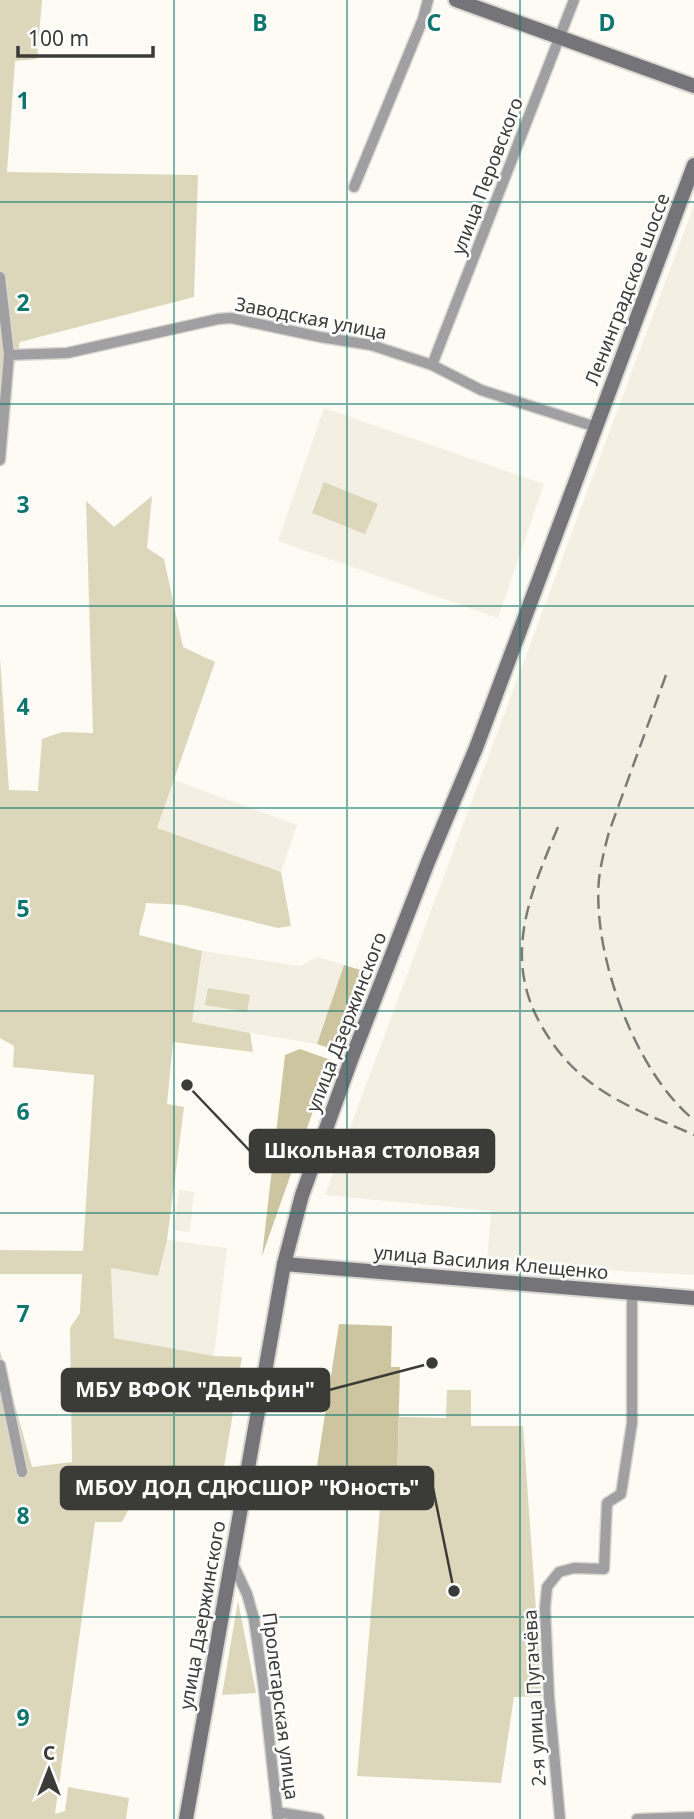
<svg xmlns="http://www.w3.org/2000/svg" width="694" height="1819" font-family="'Noto Sans',sans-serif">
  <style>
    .built { fill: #f3efe2 }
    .green { fill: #dcd6bb }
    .forest { fill: #cdc4a0 }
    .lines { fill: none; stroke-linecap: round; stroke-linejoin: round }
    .street-casing { stroke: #dad8d2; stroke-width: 13 }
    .secondary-casing { stroke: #dad8d2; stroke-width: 18 }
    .street { stroke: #a0a0a2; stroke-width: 10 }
    .secondary { stroke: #757478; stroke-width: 14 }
    .rail { stroke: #7b7b76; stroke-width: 2.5; stroke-dasharray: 14 7; stroke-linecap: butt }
    .grid { fill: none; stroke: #0f766e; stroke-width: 2; stroke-opacity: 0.55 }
    .labels { text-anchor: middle; stroke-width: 5; stroke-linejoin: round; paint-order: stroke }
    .street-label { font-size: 19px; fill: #3b3b38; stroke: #fff }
    .grid-label { font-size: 23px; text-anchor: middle; font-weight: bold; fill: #0f766e; stroke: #fff; stroke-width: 5; stroke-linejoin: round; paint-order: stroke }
    .leader { fill: none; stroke: #3b3b38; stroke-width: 2.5 }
    .callout-dot { fill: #3b3b38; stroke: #fff; stroke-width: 2.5 }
    .callout { fill: #3b3b38; stroke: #3b3b38; stroke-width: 2.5 }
    .callout-label { font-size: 21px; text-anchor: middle; font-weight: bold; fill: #fff }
  </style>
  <rect width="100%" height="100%" fill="#fdfbf4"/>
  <!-- built -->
  <g class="built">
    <polygon points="694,205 694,1275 583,1269 487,1261 491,1211 325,1195"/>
    <polygon points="324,408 544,484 498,618 278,541"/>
    <polygon points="174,780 297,825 281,872 157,829"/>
    <polygon points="202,951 300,966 317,957 344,965 317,1044 191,1023"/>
    <polygon points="179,1190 194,1192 190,1232 174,1230"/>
    <polygon points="167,1240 227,1248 214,1356 114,1338 111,1268 157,1276"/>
  </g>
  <!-- green -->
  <g class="green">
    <polygon points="0,0 42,0 37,59 15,61 7,172 198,175 194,297 20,342 0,431"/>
    <polygon points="324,482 378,504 365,534 312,513"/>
    <path d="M152,496L147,548L164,559L183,647L215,662L157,828L281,872L291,926L278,928L184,905L146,903C145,914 140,924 139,935L202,951L192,1022L250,1033L253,1052L173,1042L167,1104L184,1107L167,1240L158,1276L111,1268L114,1338L214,1356L242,1357L220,1492L140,1488L122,1522H95L55,1814L65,1811L68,1787L129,1798L126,1819H0V1351L32,1467L72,1462L70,1328L80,1313L82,1274H0V1250L83,1251L94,1075L13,1067L14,1046L0,1038V658L9,790L38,791L42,739L62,732L93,733L86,501L114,527Z"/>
    <polygon points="208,988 250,995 247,1012 205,1005"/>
    <polygon points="447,1390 471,1390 471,1426 523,1426 542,1696 514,1697 501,1783 357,1776 382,1485 397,1485 399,1417 446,1418"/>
    <polygon points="238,1601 256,1693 222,1695"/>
  </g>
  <!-- forest -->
  <g class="forest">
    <polygon points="344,965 364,971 335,1050 317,1044"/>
    <polygon points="300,1049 331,1060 262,1256 285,1055"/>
    <polygon points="339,1324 392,1326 391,1367 400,1367 397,1485 315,1479"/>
  </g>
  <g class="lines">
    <!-- street casing -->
    <g class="street-casing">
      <g id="street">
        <polyline points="354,187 423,19 428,0"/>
        <polyline points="0,277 9,355 0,460"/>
        <polyline points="9,355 67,353 218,319 231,318 320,337 371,345 432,365 481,390 596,427"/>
        <polyline points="432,365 574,0"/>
        <polyline points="0,1365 22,1472"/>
        <polyline points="231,1560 247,1594 254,1619 264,1690 278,1819"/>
        <polyline points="277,1812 319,1819"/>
        <polyline points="560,1819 549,1697 545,1608 547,1587 559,1572 574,1568 604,1569 607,1503 621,1494 632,1423 632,1294"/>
        <polyline points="637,1819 694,1817"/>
      </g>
    </g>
    <!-- secondary casing -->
    <g class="secondary-casing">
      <g id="secondary">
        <polyline points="456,0 694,86"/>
        <polyline points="284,1264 694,1298"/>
        <polyline points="186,1819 284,1264 302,1195 351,1060 428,862 476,748 694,165"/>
      </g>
    </g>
    <!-- street -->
    <use href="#street" class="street"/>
    <!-- secondary -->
    <use href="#secondary" class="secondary"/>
    <!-- rail -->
    <g class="rail">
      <path d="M666,675L609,832C605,847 601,863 599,879C592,954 635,1072 694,1120"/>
      <path d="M558,827C529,896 501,960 544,1030C557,1052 573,1070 594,1085C624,1107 661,1120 694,1135"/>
    </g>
  </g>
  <!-- grid -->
  <path class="grid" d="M174,0V1819M347,0V1819M520,0V1819M0,202H694M0,404H694M0,606H694M0,808H694M0,1011H694M0,1213H694M0,1415H694M0,1617H694"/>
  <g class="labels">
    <!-- street labels -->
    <g class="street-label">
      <text transform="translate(487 176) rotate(-69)" y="7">улица Перовского</text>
      <text transform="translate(627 289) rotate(-69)" y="7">Ленинградское шоссе</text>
      <text transform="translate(311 318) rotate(11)" y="7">Заводская улица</text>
      <text transform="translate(346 1022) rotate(-69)" y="7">улица Дзержинского</text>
      <text transform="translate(491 1262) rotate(5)" y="7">улица Василия Клещенко</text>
      <text transform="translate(202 1615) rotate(-80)" y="7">улица Дзержинского</text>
      <text transform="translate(534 1698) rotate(-93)" y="7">2-я улица Пугачёва</text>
      <text transform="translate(281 1706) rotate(83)" y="7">Пролетарская улица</text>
    </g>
  </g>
  <g class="grid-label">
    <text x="260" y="31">B</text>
    <text x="434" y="31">C</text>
    <text x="607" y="31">D</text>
    <text x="23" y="109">1</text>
    <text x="23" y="311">2</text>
    <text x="23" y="513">3</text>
    <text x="23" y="715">4</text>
    <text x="23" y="917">5</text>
    <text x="23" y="1120">6</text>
    <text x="23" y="1322">7</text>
    <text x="23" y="1524">8</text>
    <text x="23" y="1726">9</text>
  </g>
  <!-- callouts -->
  <path class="leader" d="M187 1085L250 1151M432 1363L329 1390M454 1591L433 1488"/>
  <g class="callout-dot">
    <circle cx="187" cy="1085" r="7"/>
    <circle cx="432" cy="1363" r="7"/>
    <circle cx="454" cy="1591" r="7"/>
  </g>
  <g class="callout">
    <rect x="250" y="1130" width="244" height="42" rx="7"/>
    <rect x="62" y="1369" width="267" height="42" rx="7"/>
    <rect x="61" y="1467" width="372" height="42" rx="7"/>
  </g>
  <g class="callout-label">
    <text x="372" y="1158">Школьная столовая</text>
    <text x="195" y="1397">МБУ ВФОК "Дельфин"</text>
    <text x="247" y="1495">МБОУ ДОД СДЮСШОР "Юность"</text>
  </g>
  <!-- north arrow -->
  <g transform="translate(49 1770)" stroke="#ffffff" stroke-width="5" paint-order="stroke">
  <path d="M0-5L12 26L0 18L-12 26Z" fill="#3b3b38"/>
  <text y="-10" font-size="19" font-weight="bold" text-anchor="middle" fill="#3b3b38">С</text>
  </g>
  <!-- scale -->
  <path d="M18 46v10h135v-10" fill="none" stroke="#3b3b38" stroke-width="3.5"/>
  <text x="28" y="46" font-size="21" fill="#3b3b38" stroke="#ffffff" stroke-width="5" paint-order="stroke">100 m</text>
</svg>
